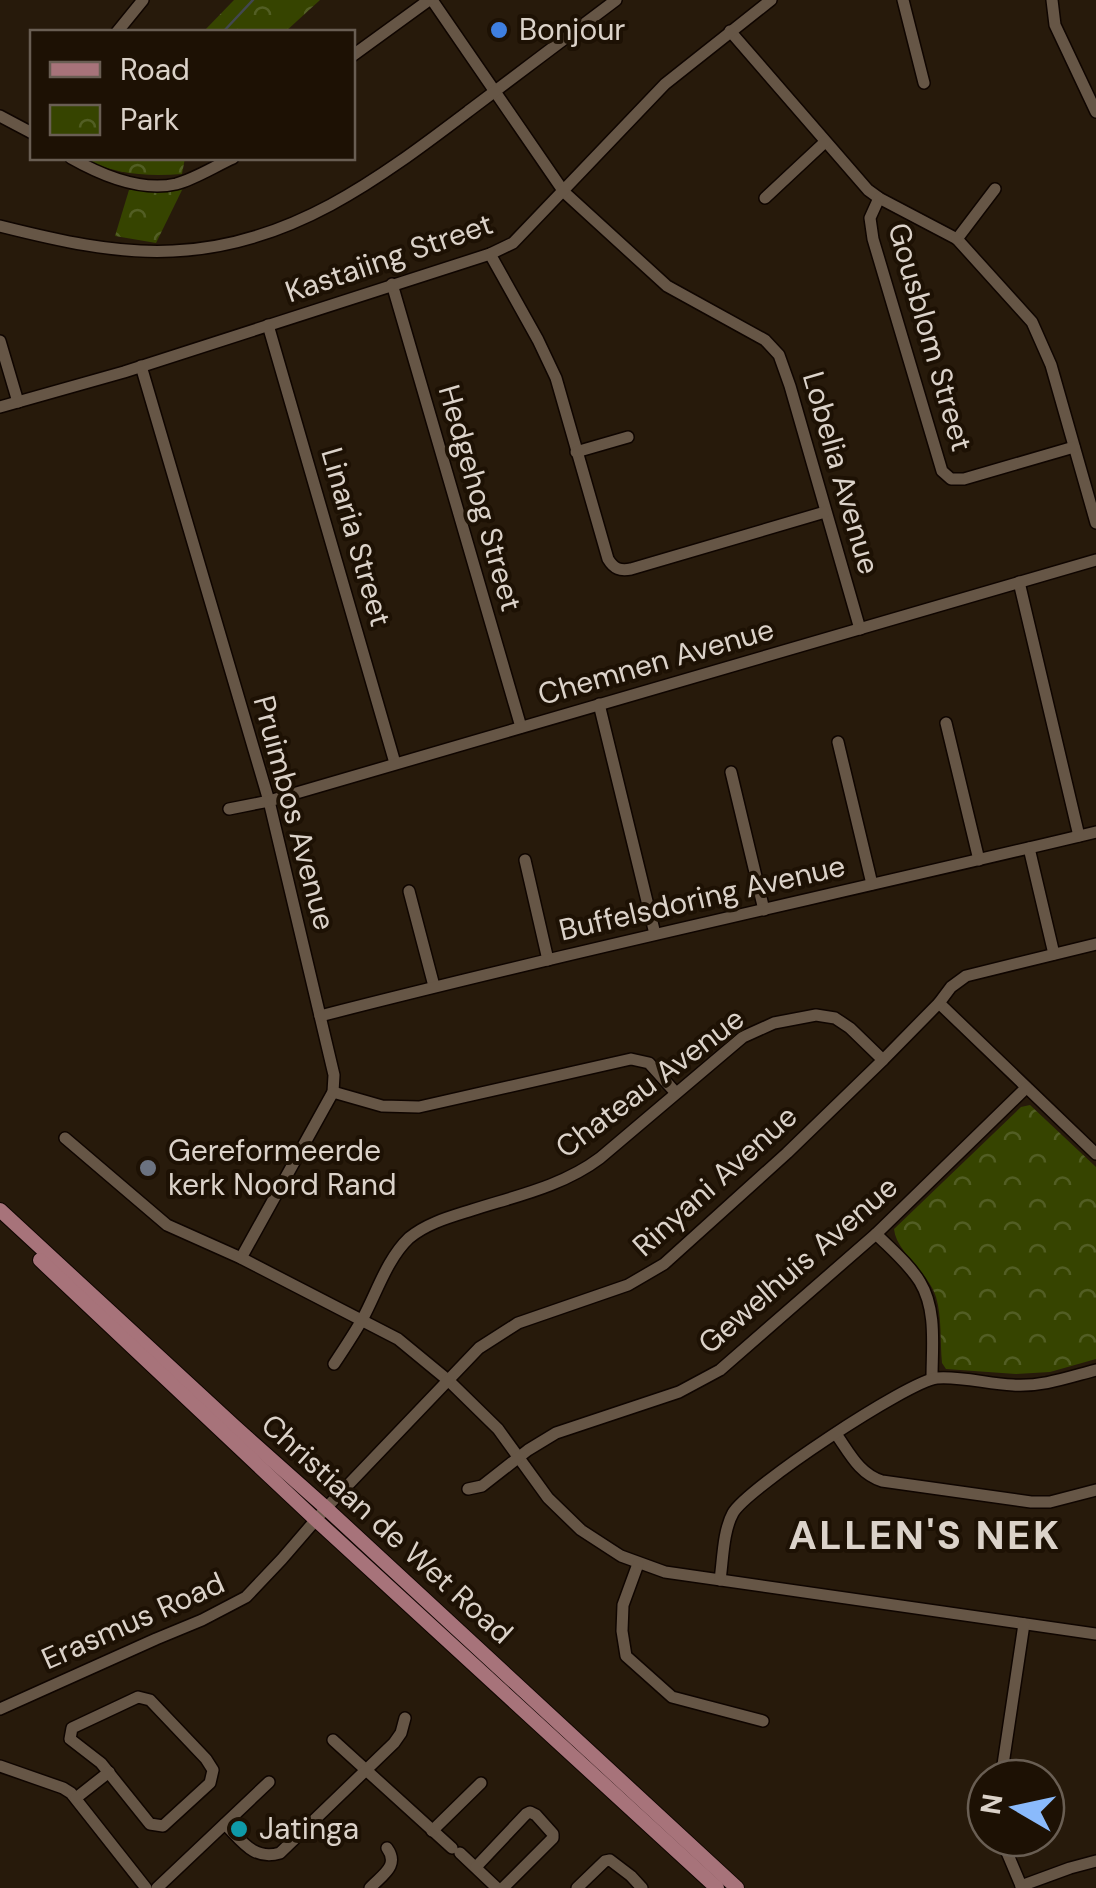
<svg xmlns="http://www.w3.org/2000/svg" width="1096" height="1888" font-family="'DM Sans',sans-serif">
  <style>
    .park { fill: url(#park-crowns) }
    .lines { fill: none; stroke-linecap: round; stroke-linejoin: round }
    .stream { stroke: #424750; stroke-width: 2.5 }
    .minor-casing { stroke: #0f0500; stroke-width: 14 }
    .major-casing { stroke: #0f0500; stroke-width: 16 }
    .minor { stroke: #665646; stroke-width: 11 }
    .major { stroke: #a7737a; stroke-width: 14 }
    .shop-dot { fill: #3f7fe0; stroke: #1d1104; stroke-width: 4 }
    .worship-dot { fill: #6b7280; stroke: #1d1104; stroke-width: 4 }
    .culture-dot { fill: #0f9aa8; stroke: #1d1104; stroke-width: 4 }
    .labels { text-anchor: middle; stroke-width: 8; stroke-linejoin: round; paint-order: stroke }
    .poi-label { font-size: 30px; fill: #dbd2c9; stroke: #1d1104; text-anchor: start }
    .street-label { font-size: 30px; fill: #dbd2c9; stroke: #1d1104 }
    .district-label { font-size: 40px; font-weight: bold; letter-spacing: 2.5px; fill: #dbd2c9; stroke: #1d1104 }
  </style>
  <defs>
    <pattern id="park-crowns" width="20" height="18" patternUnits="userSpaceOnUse" patternTransform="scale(2.5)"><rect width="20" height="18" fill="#364400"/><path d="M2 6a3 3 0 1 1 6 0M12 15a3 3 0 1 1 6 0" fill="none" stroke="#525e24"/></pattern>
  </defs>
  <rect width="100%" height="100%" fill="#271a0b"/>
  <!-- park -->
  <g class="park">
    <polygon points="234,0 320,0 285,32 203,32"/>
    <path d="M81,158H185L182,174C146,177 114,174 81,158Z"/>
    <polygon points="183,188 156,243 115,236 129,190"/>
    <path d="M1030,1105L1096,1167V1359L1050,1372L1016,1374L946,1369L942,1363C940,1342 942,1317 936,1297C929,1273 896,1252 894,1229L1021,1107Z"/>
  </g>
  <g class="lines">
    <!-- stream -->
    <polyline class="stream" points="223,32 253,0"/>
    <!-- minor casing -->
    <g class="minor-casing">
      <g id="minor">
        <polyline points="432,0 564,192 667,286 765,340 779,355 790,386 860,629"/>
        <polyline points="903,0 924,83"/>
        <polyline points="1052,0 1055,25 1096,112"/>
        <polyline points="730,31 868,190 879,198 957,239 1032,322 1051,365 1096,523"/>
        <polyline points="117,32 143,0"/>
        <polyline points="352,56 429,0"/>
        <polyline points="0,116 32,133"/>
        <path d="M71,158C101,175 141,192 176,184C195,179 215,166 233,158"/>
        <polyline points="765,198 825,142"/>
        <polyline points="879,198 870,218 873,239 942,471 951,479 964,479 1074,447"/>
        <path d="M0,226C56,240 115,254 173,251C291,246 380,178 470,110C519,73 567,37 616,0"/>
        <polyline points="957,239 995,189"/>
        <path d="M490,254L538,340L556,378L608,559C614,569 620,571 631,569L825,512"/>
        <polyline points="392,284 521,727"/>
        <polyline points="268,325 395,763"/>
        <polyline points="0,341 18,402"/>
        <polyline points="141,366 269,801 334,1075 333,1092 241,1258"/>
        <polyline points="0,407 124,372 490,254 513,243 665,84 771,0"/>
        <polyline points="576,452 628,437"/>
        <polyline points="1019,582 1079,836"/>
        <polyline points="599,704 655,934"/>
        <polyline points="946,723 979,860"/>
        <polyline points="838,742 872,884"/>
        <polyline points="731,772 764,910"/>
        <polyline points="229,809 269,801 1096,560"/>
        <polyline points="1029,848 1054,954"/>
        <polyline points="525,860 548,960"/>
        <polyline points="409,891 434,986"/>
        <polyline points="939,1003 1096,1154"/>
        <path d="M320,1016C577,950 837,894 1096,832"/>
        <polyline points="333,1092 382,1106 419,1107 631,1059 649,1063 676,1093"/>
        <polyline points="65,1138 167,1225 241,1258 398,1339 449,1381 498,1429 548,1498 581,1530 621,1556 665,1572 1096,1634"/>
        <path d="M876,1234C891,1249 909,1264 920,1282C937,1310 932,1347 932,1378"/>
        <path d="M334,1364C344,1349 354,1334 363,1318C377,1292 387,1259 409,1238C427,1223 450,1217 472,1210C516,1196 563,1186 600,1158L743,1037L774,1023L816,1015L835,1018L850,1028L883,1060"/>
        <path d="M836,1434C849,1452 859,1474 882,1481L1031,1502H1050L1096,1490"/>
        <polyline points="468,1489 482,1486 528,1450 556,1433 679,1392 720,1370 876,1234 1026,1088"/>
        <polyline points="638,1564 623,1605 622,1631 626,1656 672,1697 763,1721"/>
        <path d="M720,1580C723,1559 723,1531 733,1513C747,1488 908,1381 937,1378C961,1376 988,1384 1013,1385C1042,1387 1069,1377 1096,1370"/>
        <polygon points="138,1697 150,1700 206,1759 213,1770 210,1783 163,1826 150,1824 101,1763 70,1739 72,1728"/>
        <polyline points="0,1709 156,1639 202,1620 246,1597 282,1559 326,1508 479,1348 518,1323 628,1285 664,1264 787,1153 883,1060 939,1003 951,987 966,976 1096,944"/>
        <polyline points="333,1740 452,1848"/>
        <polyline points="0,1766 63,1788 71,1793 146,1888"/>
        <polyline points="1001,1778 1024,1624"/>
        <polyline points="76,1798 109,1772"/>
        <path d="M225,1824C242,1841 254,1861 280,1853L394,1743L401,1733L405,1718"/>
        <polyline points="432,1831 481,1783"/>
        <polyline points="1001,1838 1022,1888"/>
        <polyline points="460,1853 497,1888"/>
        <polyline points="476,1867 526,1814 530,1812 536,1815 553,1834 553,1838 503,1888"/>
        <polyline points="1021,1886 1070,1868 1096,1861"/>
        <polyline points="157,1888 269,1782"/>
        <path d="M370,1888C382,1875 400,1866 387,1848"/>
        <polyline points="577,1888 605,1861 610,1860 631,1876 642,1888"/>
      </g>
    </g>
    <!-- major casing -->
    <g class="major-casing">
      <g id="major">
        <polyline points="0,1210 234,1426 326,1508 737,1888"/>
        <polyline points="40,1260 316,1520 717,1888"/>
      </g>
    </g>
    <!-- minor -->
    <use href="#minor" class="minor"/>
    <!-- major -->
    <use href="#major" class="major"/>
  </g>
  <!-- markers -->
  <circle class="shop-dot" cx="499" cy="30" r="10"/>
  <circle class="worship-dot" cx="148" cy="1168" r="10"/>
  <circle class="culture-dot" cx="239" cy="1829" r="10"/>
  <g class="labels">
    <!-- poi labels -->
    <g class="poi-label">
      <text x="519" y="40">Bonjour</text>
      <text x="168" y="1161">Gereformeerde<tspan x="168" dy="34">kerk Noord Rand</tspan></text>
      <text x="259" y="1839">Jatinga</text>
    </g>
    <!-- street labels -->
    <g class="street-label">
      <text transform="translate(389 258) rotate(-19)" y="10">Kastaiing Street</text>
      <text transform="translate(930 337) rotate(74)" y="10">Gousblom Street</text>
      <text transform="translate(841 473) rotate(74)" y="10">Lobelia Avenue</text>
      <text transform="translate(480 498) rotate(74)" y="10">Hedgehog Street</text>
      <text transform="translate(356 537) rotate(74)" y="10">Linaria Street</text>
      <text transform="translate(656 662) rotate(-16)" y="10">Chemnen Avenue</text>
      <text transform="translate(294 813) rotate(75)" y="10">Pruimbos Avenue</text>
      <text transform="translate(702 898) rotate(-13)" y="10">Buffelsdoring Avenue</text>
      <text transform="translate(650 1083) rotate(-37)" y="10">Chateau Avenue</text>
      <text transform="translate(715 1181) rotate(-42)" y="10">Rinyani Avenue</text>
      <text transform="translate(798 1265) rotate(-41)" y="10">Gewelhuis Avenue</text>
      <text transform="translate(387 1529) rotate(42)" y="10">Christiaan de Wet Road</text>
      <text transform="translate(133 1621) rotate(-24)" y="10">Erasmus Road</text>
    </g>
    <!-- district labels -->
    <g class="district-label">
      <text x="925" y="1549">ALLEN'S NEK</text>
    </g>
  </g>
  <!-- legend -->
  <rect x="30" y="30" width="325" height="130" fill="#1d1104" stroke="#695e53" stroke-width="2.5"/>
  <rect x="50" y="62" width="50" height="15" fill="#a7737a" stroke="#695e53" stroke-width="2.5"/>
  <text x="120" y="80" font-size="30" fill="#dbd2c9">Road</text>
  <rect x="50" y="105" width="50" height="30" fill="url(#park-crowns)" stroke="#695e53" stroke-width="2.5"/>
  <text x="120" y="130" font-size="30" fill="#dbd2c9">Park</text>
  <!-- north arrow -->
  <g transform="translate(1016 1808) rotate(279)"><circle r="48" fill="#1d1104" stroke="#695e53" stroke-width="2.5"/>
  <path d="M0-8L18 38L0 25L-18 38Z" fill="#8abafc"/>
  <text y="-15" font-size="28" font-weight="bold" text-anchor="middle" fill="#dbd2c9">N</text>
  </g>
</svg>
